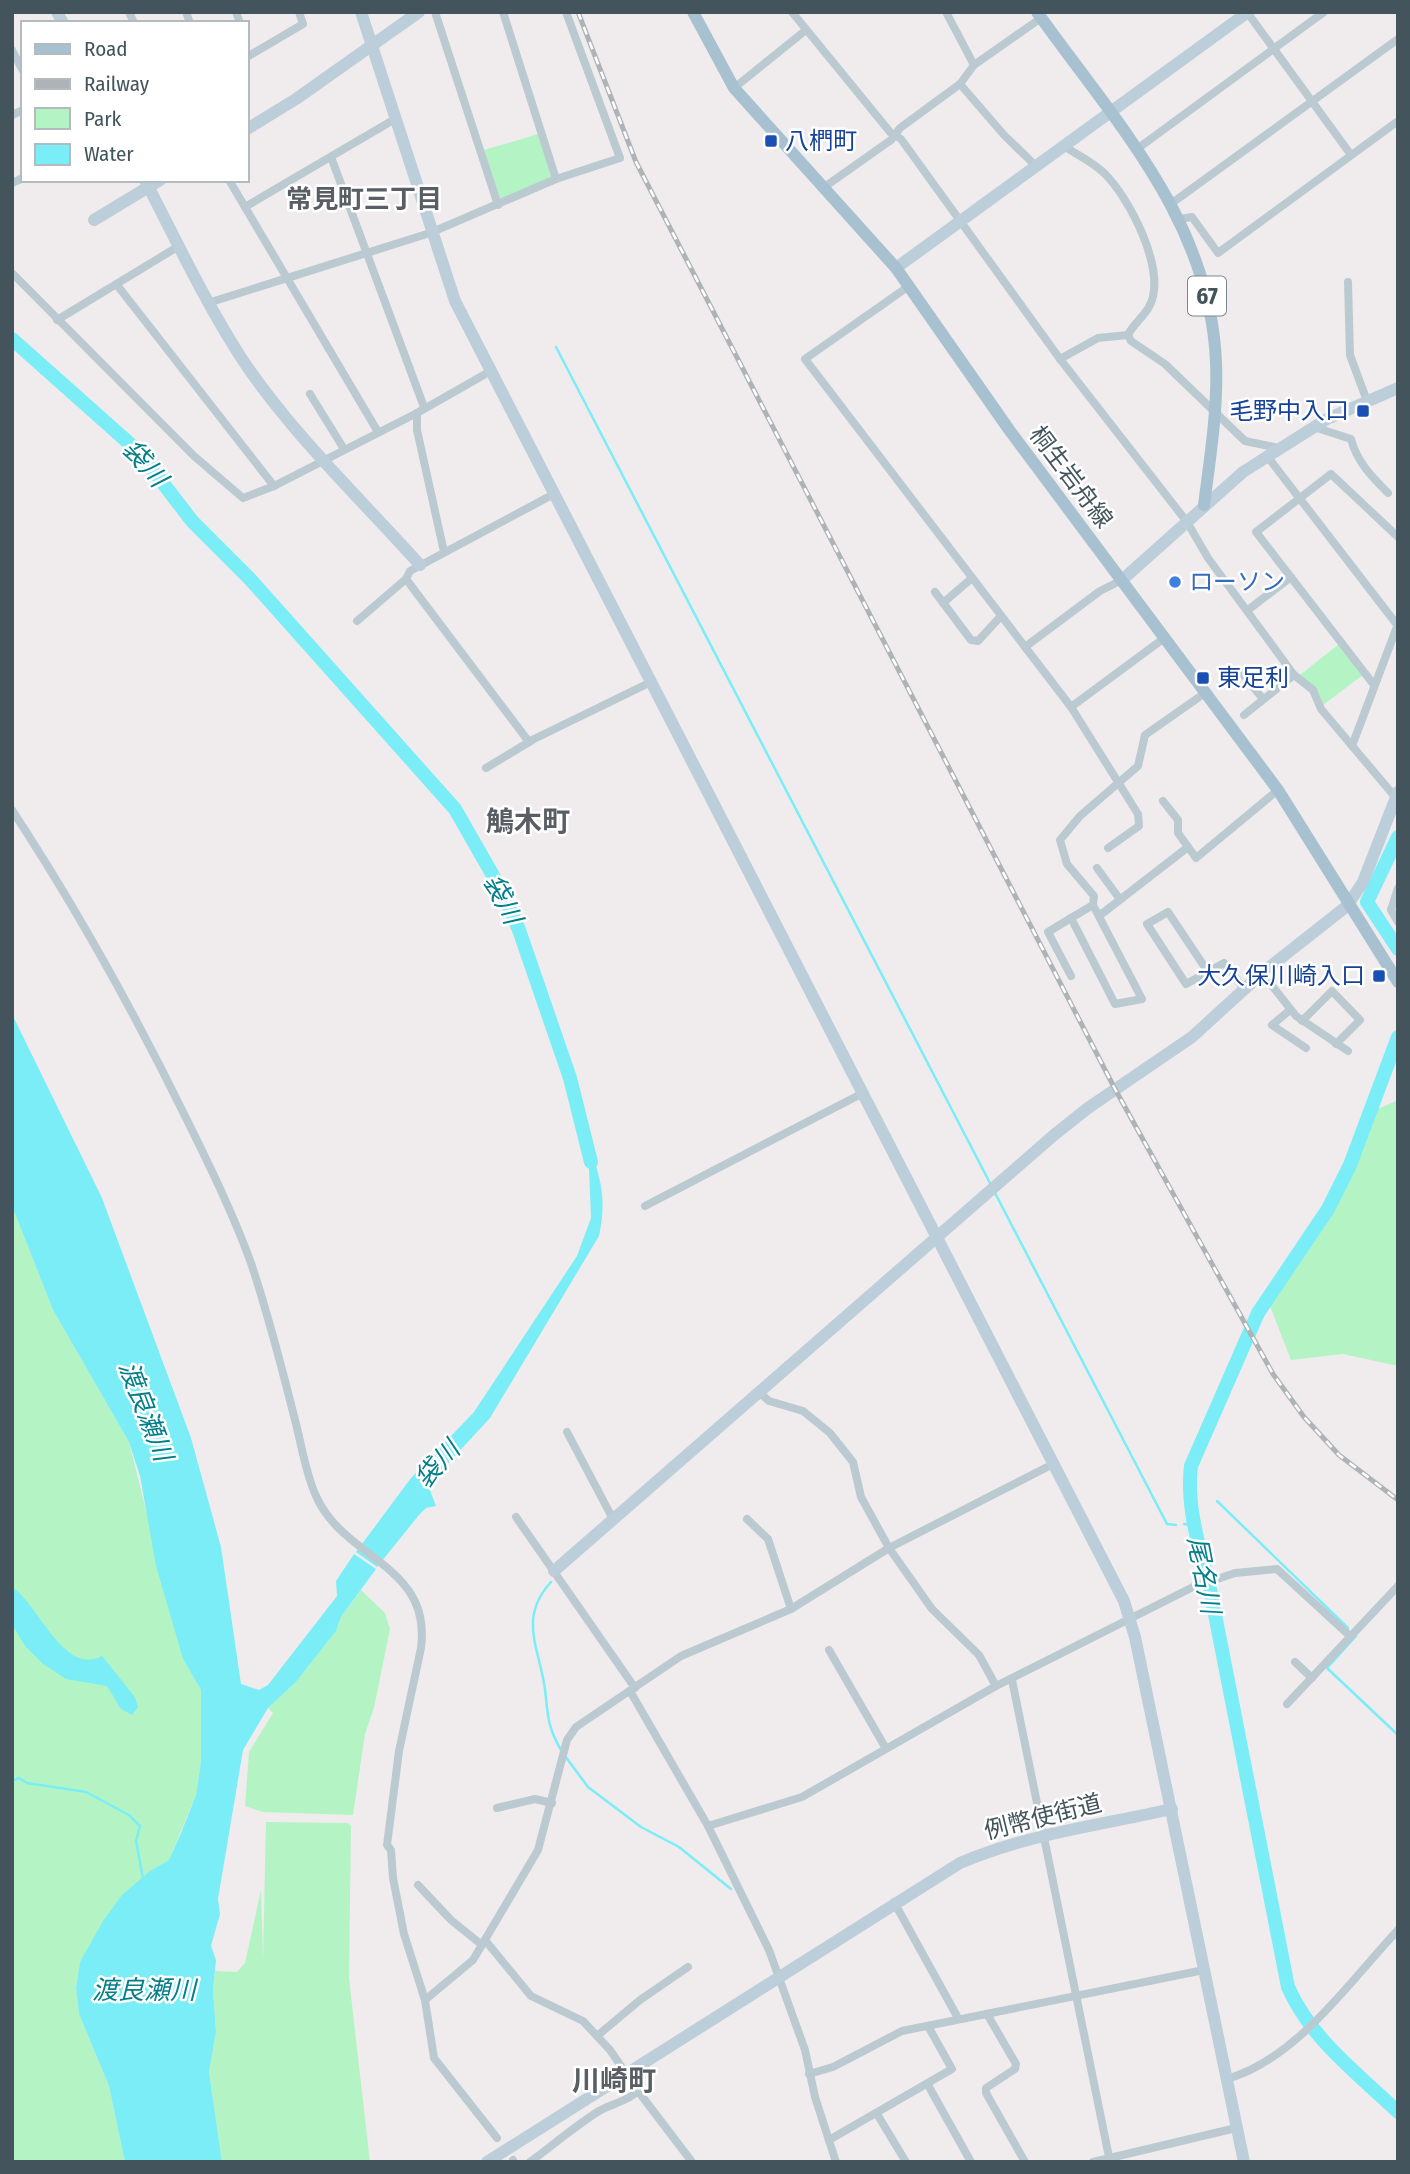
<svg xmlns="http://www.w3.org/2000/svg" width="1410" height="2174" font-family="'Fira Sans Condensed','Noto Sans JP',sans-serif">
  <style>
    .green { fill: #b4f4c4 }
    .water { fill: #7bedf7 }
    .lines { fill: none; stroke-linecap: round; stroke-linejoin: round }
    .stream { stroke: #7bedf7; stroke-width: 2.5 }
    .river { stroke: #7bedf7; stroke-width: 14 }
    .street { stroke: #bbcad1; stroke-width: 8 }
    .secondary { stroke: #bcced9; stroke-width: 12 }
    .primary { stroke: #a8c1d0; stroke-width: 12 }
    .rail-casing { stroke: #aeb3b8; stroke-width: 5 }
    .rail { stroke: #fff; stroke-width: 2.5; stroke-dasharray: 8; stroke-linecap: butt }
    .transit-dot { fill: #1a4fb4; stroke: #fff; stroke-width: 2.5 }
    .shop-dot { fill: #3f7fe0; stroke: #fff; stroke-width: 2.5 }
    .labels { text-anchor: middle; stroke-width: 5; stroke-linejoin: round; paint-order: stroke }
    .shield { fill: #fff; stroke: #7b878d; stroke-width: 2 }
    .shield-label { font-size: 23px; font-weight: bold; fill: #43545c }
    .transit-label { font-size: 24px; fill: #164399; stroke: #fff; text-anchor: start }
    .street-label { font-size: 24px; fill: #43545c; stroke: #fff }
    .shop-label { font-size: 24px; fill: #366cbe; stroke: #fff; text-anchor: start }
    .neighbourhood-label { font-size: 26px; font-weight: bold; fill: #585e63; stroke: #fff }
    .water-label { font-size: 26px; font-style: italic; fill: #047f8a; stroke: #fff }
    .quarter-label { font-size: 28px; font-weight: bold; fill: #585e63; stroke: #fff }
  </style>
  <rect width="100%" height="100%" fill="#f0eced"/>
  <!-- green -->
  <g class="green">
    <polygon points="538,134 551,176 547,182 504,199 499,197 484,150"/>
    <polygon points="1339,644 1363,675 1323,705 1300,675"/>
    <polygon points="1398,1100 1398,1366 1343,1354 1291,1360 1270,1306 1340,1193 1375,1110"/>
    <polygon points="12,1206 53,1310 129,1442 183,1659 201,1690 201,1762 196,1795 169,1860 150,1871 80,1962 76,1988 79,2014 109,2086 125,2162 12,2162"/>
    <polygon points="361,1590 385,1613 390,1629 374,1708 365,1734 353,1815 263,1812 245,1806 249,1752 273,1713 268,1708 296,1682 336,1631 341,1617"/>
    <polygon points="266,1822 348,1823 351,1826 349,1978 370,2162 222,2162 209,2072 216,2032 213,1990 215,1971 237,1972 245,1963 261,1890 263,1958"/>
  </g>
  <!-- water -->
  <g class="water">
    <polygon points="12,1014 102,1198 191,1438 221,1547 241,1684 259,1690 268,1685 337,1596 336,1581 354,1554 376,1569 341,1617 336,1631 296,1682 268,1708 243,1750 218,1899 220,1914 211,1946 216,1960 213,1990 216,2032 209,2072 222,2162 125,2162 109,2086 79,2014 76,1988 80,1962 103,1921 122,1895 150,1871 169,1860 181,1833 196,1795 201,1762 201,1690 183,1659 156,1566 140,1476 129,1442 53,1310 12,1206"/>
    <path d="M588,1143C601,1178 607,1199 599,1236L490,1418L428,1485L436,1506L426,1508L419,1515L377,1567L356,1552L411,1478L474,1412L577,1256L591,1218Z"/>
    <path d="M12,1587C38,1603 64,1677 102,1656L135,1697L138,1707L132,1715L121,1709L107,1686L66,1679L43,1664L26,1647L12,1625Z"/>
  </g>
  <g class="lines">
    <!-- stream -->
    <g class="stream">
      <polyline points="556,347 991,1185"/>
      <polyline points="994,1191 1167,1524 1176,1525"/>
      <polyline points="1217,1501 1348,1628"/>
      <polyline points="1184,1524 1194,1525"/>
      <path d="M551,1582C518,1618 539,1647 545,1689C548,1715 547,1726 561,1750"/>
      <polyline points="1356,1636 1327,1668 1398,1735"/>
      <polyline points="565,1756 588,1787 641,1827 679,1847 731,1889"/>
      <polyline points="12,1781 19,1778 27,1783 86,1792 129,1815 140,1826 136,1841 143,1878"/>
    </g>
    <!-- river -->
    <g class="river">
      <polyline points="12,339 139,452 192,521 249,578 455,809 503,893 519,930 570,1078 591,1162"/>
      <polyline points="1398,837 1367,902 1398,949"/>
      <path d="M1398,1037L1350,1165L1328,1209L1258,1313L1191,1466C1186,1505 1199,1547 1209,1584L1288,1987C1311,2039 1357,2073 1398,2112"/>
    </g>
    <!-- street -->
    <g class="street">
      <polyline points="129,12 134,23"/>
      <polyline points="186,12 190,23"/>
      <polyline points="236,12 240,23"/>
      <polyline points="435,12 498,205"/>
      <polyline points="503,12 556,179"/>
      <polyline points="792,12 890,132 901,139 1060,359 1187,522 1208,558 1294,675 1313,690 1321,709 1396,798"/>
      <polyline points="946,12 974,65"/>
      <polyline points="1247,12 1351,155"/>
      <polyline points="12,50 23,71"/>
      <polyline points="247,57 303,24 299,12"/>
      <polyline points="960,84 1004,135 1036,166"/>
      <polyline points="734,88 806,30"/>
      <polyline points="12,115 23,110"/>
      <path d="M1064,146C1077,155 1093,162 1104,173C1129,197 1167,270 1150,305C1145,316 1133,324 1128,335"/>
      <polyline points="1137,149 1324,12"/>
      <polyline points="331,157 424,407"/>
      <polyline points="229,180 378,432"/>
      <polyline points="12,183 23,178"/>
      <polyline points="823,188 891,140 900,128 960,84 974,65 1041,18"/>
      <polyline points="1172,203 1398,39"/>
      <polyline points="245,207 395,119"/>
      <polyline points="1180,219 1192,217 1218,253 1398,121"/>
      <polyline points="12,273 194,456 243,498 274,486 417,413 489,372"/>
      <polyline points="1348,282 1350,355 1367,401"/>
      <polyline points="117,285 274,486"/>
      <polyline points="909,286 805,359 1071,707 1138,814 1139,826 1108,848"/>
      <polyline points="208,303 430,233 556,179 620,158 566,12"/>
      <polyline points="57,320 179,246"/>
      <polyline points="1128,335 1131,341 1165,364 1245,441 1279,448"/>
      <polyline points="1060,359 1098,338 1128,335"/>
      <polyline points="310,394 344,449"/>
      <polyline points="417,413 417,430 444,552"/>
      <path d="M1314,427L1351,439C1357,462 1372,477 1388,493"/>
      <polyline points="1267,456 1398,626"/>
      <polyline points="406,579 529,742"/>
      <polyline points="935,592 971,640 978,641 1001,616"/>
      <polyline points="943,603 972,578"/>
      <polyline points="1248,610 1291,577"/>
      <polyline points="357,621 406,579 410,571 552,495"/>
      <polyline points="1025,647 1100,591 1122,580"/>
      <polyline points="1241,672 1263,699"/>
      <polyline points="1374,685 1256,532 1331,474 1398,537"/>
      <polyline points="1071,707 1163,639"/>
      <polyline points="1244,715 1294,675"/>
      <polyline points="1352,746 1398,624"/>
      <polyline points="486,768 534,739 649,683"/>
      <polyline points="1163,801 1178,820 1178,833 1196,858 1278,790"/>
      <path d="M12,810C77,909 134,1012 186,1118C209,1165 233,1213 251,1263C268,1314 282,1368 295,1420C302,1446 305,1472 316,1496C344,1560 432,1564 421,1648L399,1751L387,1845L391,1850L393,1878L404,1934L425,2000L434,2058L497,2138"/>
      <polyline points="1097,868 1119,898"/>
      <polyline points="1398,888 1391,910 1398,922"/>
      <polyline points="1093,905 1071,918 1115,1004 1142,999 1093,905 1094,896 1067,864 1060,840 1080,816 1138,766 1145,735 1205,693"/>
      <polyline points="1099,916 1188,847"/>
      <polyline points="1208,972 1168,912 1147,924 1186,984 1224,963 1245,990"/>
      <polyline points="1262,973 1296,1016 1348,1051"/>
      <polyline points="1071,976 1048,932 1071,918"/>
      <polyline points="1290,1010 1272,1025 1306,1048"/>
      <polyline points="1302,1021 1332,991 1360,1020 1336,1044"/>
      <polyline points="645,1206 863,1093"/>
      <polyline points="760,1393 769,1401 803,1411 830,1433 853,1462 861,1497 889,1548 932,1609 979,1655 996,1686"/>
      <polyline points="567,1432 614,1521"/>
      <polyline points="516,1517 635,1688"/>
      <polyline points="747,1519 768,1539 791,1609"/>
      <polyline points="829,1650 885,1747"/>
      <polyline points="1295,1662 1312,1678"/>
      <polyline points="1012,1680 1110,2162"/>
      <polyline points="630,1691 708,1826 769,1950 805,2050 815,2097 836,2162"/>
      <polyline points="1287,1704 1398,1586"/>
      <polyline points="497,1808 535,1799 552,1803"/>
      <polyline points="708,1826 802,1797 996,1686 1193,1587 1235,1573 1277,1569 1350,1636"/>
      <polyline points="418,1885 451,1920 482,1945"/>
      <polyline points="894,1902 958,2018"/>
      <path d="M485,1940L531,1996L583,2021L610,2050L638,2091C627,2102 612,2103 599,2111C575,2126 553,2145 530,2162"/>
      <polyline points="425,2000 473,1960 538,1850 567,1740 576,1727 681,1656 791,1609 889,1548 1055,1463"/>
      <polyline points="987,2014 1016,2064 1015,2069 986,2088 986,2093 1025,2162"/>
      <polyline points="597,2036 640,2000 688,1967"/>
      <polyline points="809,2074 833,2067 902,2031 1204,1970"/>
      <path d="M1227,2079C1298,2058 1348,1983 1398,1930"/>
      <polyline points="928,2085 971,2162"/>
      <polyline points="638,2091 692,2162"/>
      <polyline points="877,2114 906,2162"/>
      <polyline points="829,2140 952,2069 928,2026"/>
      <polyline points="513,2160 514,2162"/>
      <polyline points="1093,2162 1236,2128"/>
    </g>
    <!-- secondary -->
    <g class="secondary">
      <polyline points="57,12 63,23"/>
      <polyline points="361,12 455,301 1124,1601 1135,1637 1244,2162"/>
      <polyline points="247,129 296,99 419,12"/>
      <path d="M145,180C176,240 205,302 242,359C292,434 360,498 420,565"/>
      <polyline points="94,220 160,180"/>
      <polyline points="896,268 1248,12"/>
      <polyline points="1122,580 1243,472 1327,419 1398,388"/>
      <polyline points="554,1571 1054,1135 1088,1108 1192,1037 1262,973 1347,906 1363,882 1398,792"/>
      <path d="M487,2162L960,1863C1027,1834 1101,1825 1172,1809"/>
    </g>
    <!-- primary -->
    <g class="primary">
      <polyline points="693,12 734,88 896,268 1010,431 1278,790 1398,982"/>
      <path d="M1037,12C1115,122 1210,220 1216,362C1218,409 1210,458 1204,505"/>
    </g>
    <!-- rail casing -->
    <g class="rail-casing">
      <polyline id="rail" points="578,12 636,162 1115,1089 1273,1374 1304,1417 1339,1455 1398,1500"/>
    </g>
    <!-- rail -->
    <use href="#rail" class="rail"/>
  </g>
  <!-- markers -->
  <g class="transit-dot">
    <rect x="764" y="134" width="14" height="14" rx="3.5"/>
    <rect x="1356" y="404" width="14" height="14" rx="3.5"/>
    <rect x="1196" y="671" width="14" height="14" rx="3.5"/>
    <rect x="1372" y="969" width="14" height="14" rx="3.5"/>
  </g>
  <circle class="shop-dot" cx="1175" cy="582" r="7"/>
  <g class="labels">
    <!-- shield labels -->
    <rect class="shield" x="1188" y="276.5" width="38" height="39" rx="5"/>
    <g class="shield-label">
      <text x="1207" y="304">67</text>
    </g>
    <!-- transit labels -->
    <g class="transit-label">
      <text x="785" y="149">八椚町</text>
      <text x="1349" y="419" text-anchor="end">毛野中入口</text>
      <text x="1217" y="686">東足利</text>
      <text x="1365" y="984" text-anchor="end">大久保川崎入口</text>
    </g>
    <!-- street labels -->
    <g class="street-label">
      <text transform="translate(1071 477) rotate(53)" y="8">桐生岩舟線</text>
      <text transform="translate(1043 1817) rotate(-14)" y="8">例幣使街道</text>
    </g>
    <!-- shop labels -->
    <g class="shop-label">
      <text x="1189" y="590">ローソン</text>
    </g>
    <!-- neighbourhood labels -->
    <g class="neighbourhood-label">
      <text x="364" y="208">常見町三丁目</text>
    </g>
    <!-- water labels -->
    <g class="water-label">
      <text transform="translate(145 463) rotate(49)" y="9">袋川</text>
      <text transform="translate(503 899) rotate(63)" y="9">袋川</text>
      <text transform="translate(146 1411) rotate(69)" y="9">渡良瀬川</text>
      <text transform="translate(437 1464) rotate(-48)" y="9">袋川</text>
      <text transform="translate(1204 1575) rotate(79)" y="9">尾名川</text>
      <text x="144" y="1999">渡良瀬川</text>
    </g>
    <!-- quarter labels -->
    <g class="quarter-label">
      <text x="528" y="831">鵤木町</text>
      <text x="614" y="2090">川崎町</text>
    </g>
  </g>
  <!-- border -->
  <rect width="1410" height="2174" fill="none" stroke="#43545c" stroke-width="28"/>
  <!-- legend -->
  <rect x="21" y="21" width="228" height="161" fill="#ffffff" stroke="#b4bbbe" stroke-width="2"/>
  <rect x="35" y="44" width="35" height="10" fill="#a8c1d0" stroke="#b4bbbe" stroke-width="2"/>
  <text x="84" y="56" font-size="21" fill="#43545c">Road</text>
  <rect x="35" y="79" width="35" height="10" fill="#aeb3b8" stroke="#b4bbbe" stroke-width="2"/>
  <text x="84" y="91" font-size="21" fill="#43545c">Railway</text>
  <rect x="35" y="108" width="35" height="21" fill="#b4f4c4" stroke="#b4bbbe" stroke-width="2"/>
  <text x="84" y="126" font-size="21" fill="#43545c">Park</text>
  <rect x="35" y="144" width="35" height="21" fill="#7bedf7" stroke="#b4bbbe" stroke-width="2"/>
  <text x="84" y="161" font-size="21" fill="#43545c">Water</text>
</svg>
